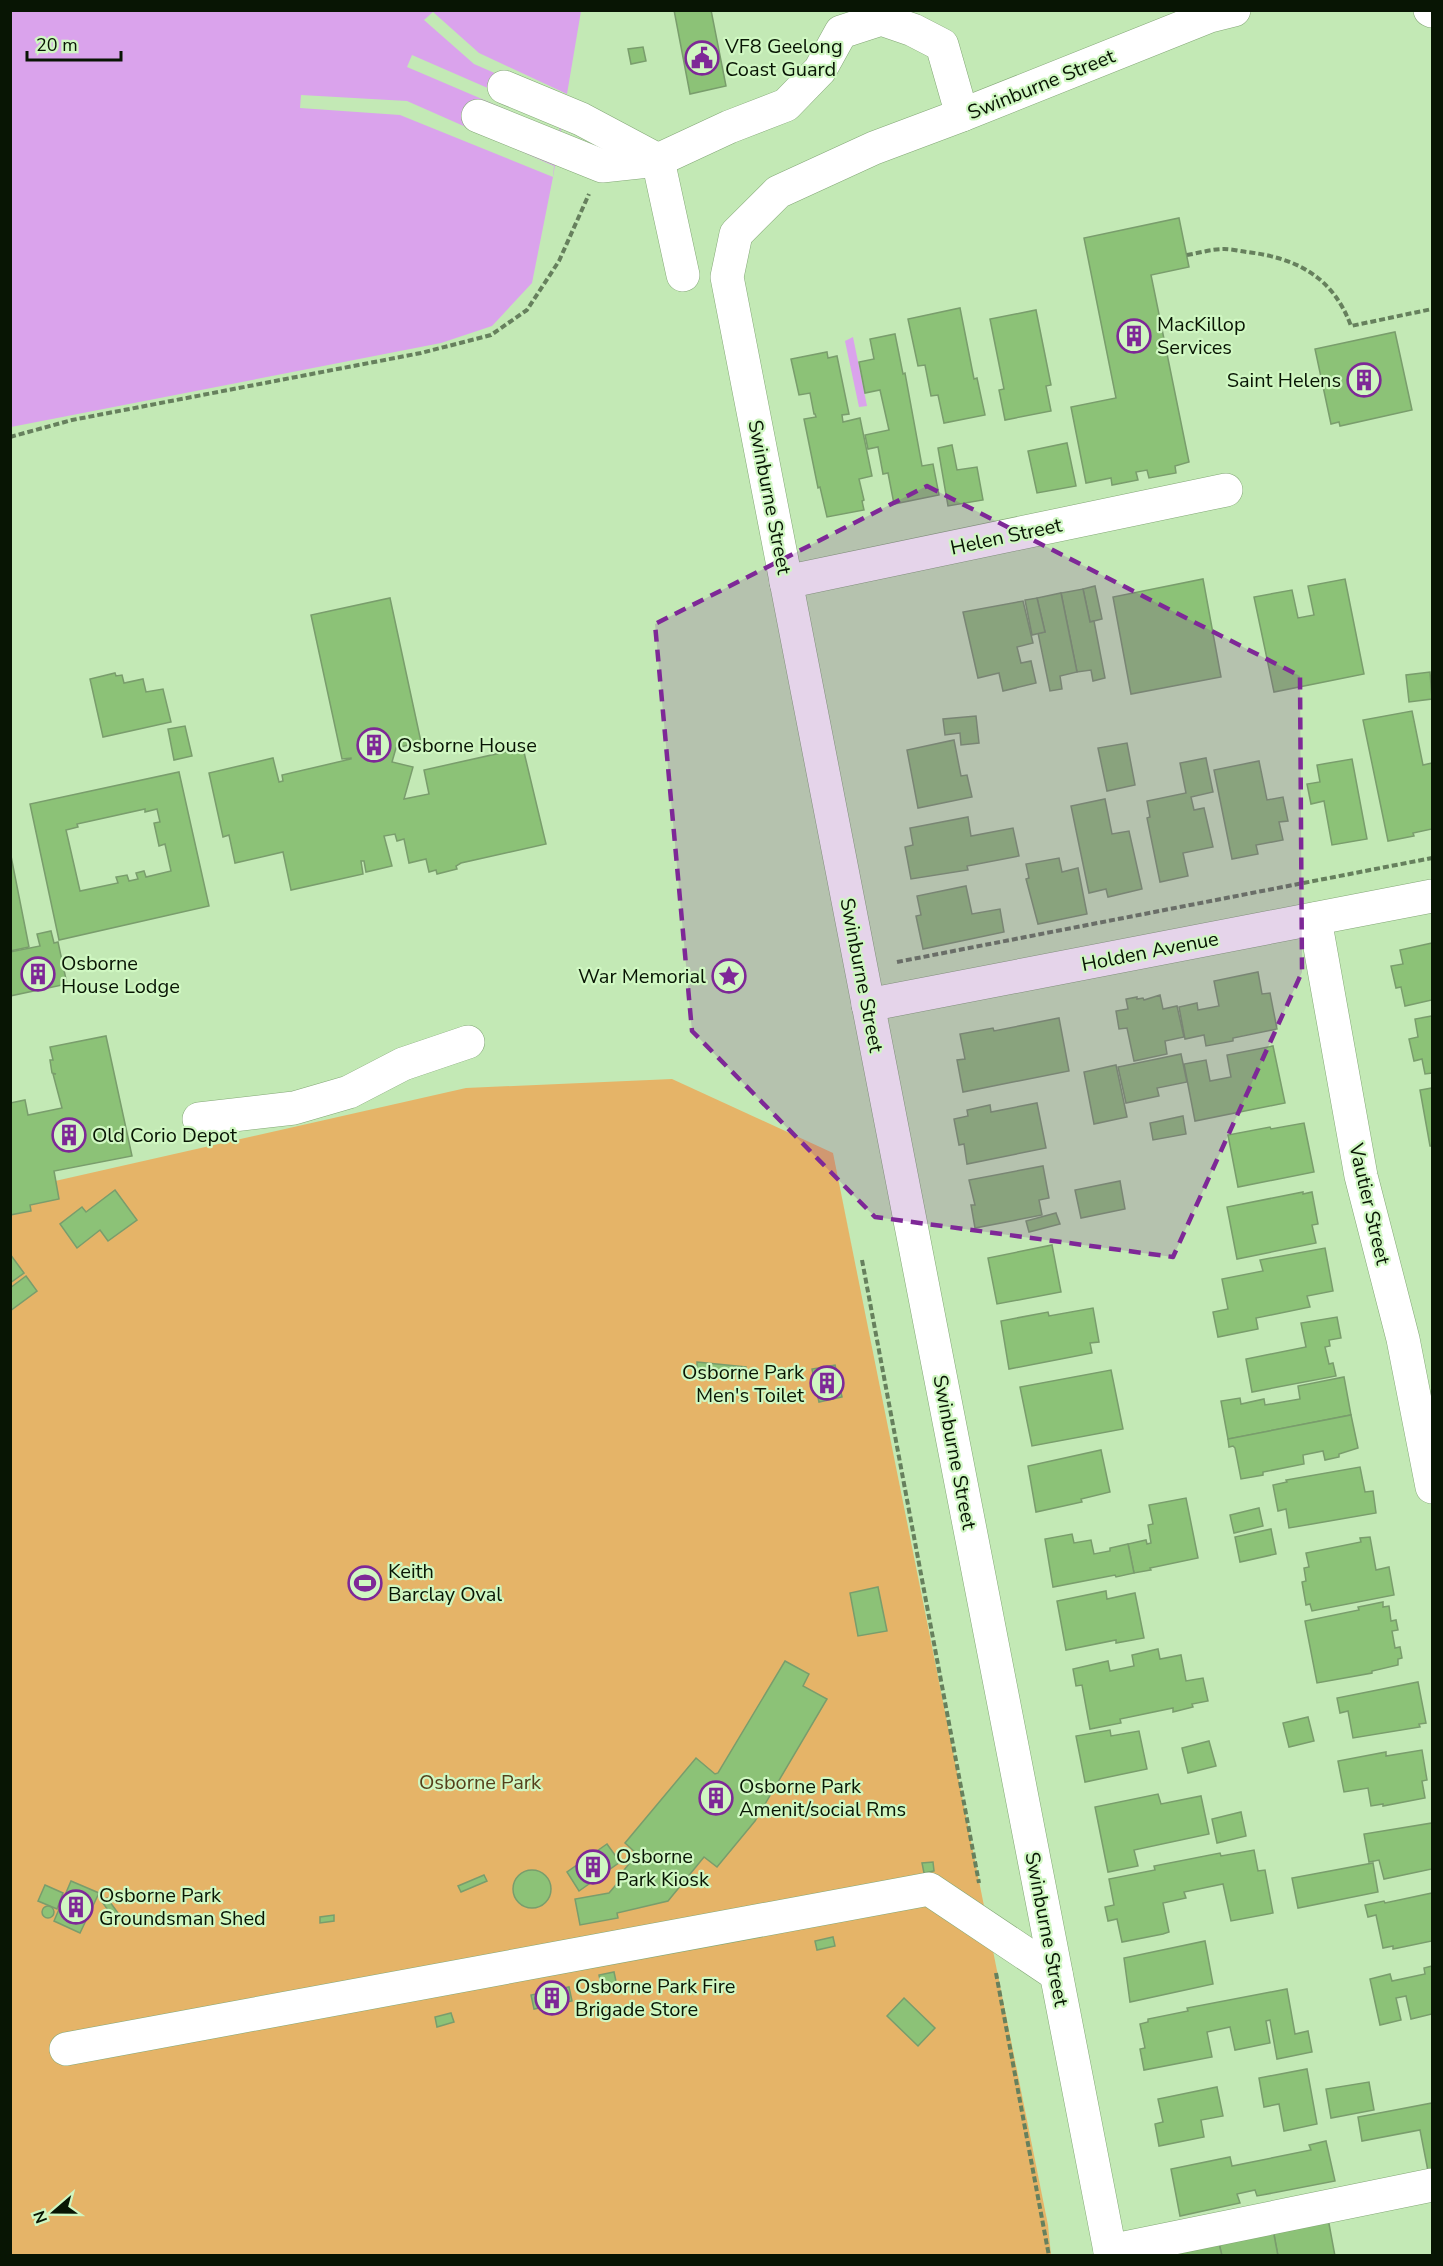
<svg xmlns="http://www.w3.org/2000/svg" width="1443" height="2266" font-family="'Nunito Sans',sans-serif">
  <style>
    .green { fill: #e5b468 }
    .water { fill: #daa3ec }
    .pier { fill: #c3e9b5 }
    .building { fill: #8cc277; stroke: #799d6c; stroke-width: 1.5; fill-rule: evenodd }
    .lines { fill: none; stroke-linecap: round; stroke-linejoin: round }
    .minor-casing { stroke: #83a776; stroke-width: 34 }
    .path { stroke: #66805d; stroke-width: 4; stroke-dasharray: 6 3; stroke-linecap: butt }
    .minor { stroke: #fff; stroke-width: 33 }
    .marked { fill: #7e2897; fill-opacity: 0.2; stroke: #7e2897; stroke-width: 4.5; stroke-dasharray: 12 8; stroke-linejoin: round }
    .labels { text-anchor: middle; stroke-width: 4.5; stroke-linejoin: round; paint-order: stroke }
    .poi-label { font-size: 20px; fill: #081504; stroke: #d0f7c2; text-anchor: start }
    .street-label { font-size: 20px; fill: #081504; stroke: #d0f7c2 }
    .park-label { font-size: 20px; fill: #543f1b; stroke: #d0f7c2 }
  </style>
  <rect width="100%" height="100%" fill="#c3e9b5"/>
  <!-- green -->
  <polygon class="green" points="672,1079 833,1153 1048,2225 1051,2255 11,2255 11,1191 466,1088"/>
  <!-- water -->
  <g class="water">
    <polygon points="11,11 581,11 553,177 532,283 492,326 441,343 11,427"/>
    <polygon points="853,337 867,406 859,407 845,341"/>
  </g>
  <!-- pier -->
  <g class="pier">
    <polygon points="433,12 479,53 567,94 565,104 474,64 424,20"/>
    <polygon points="412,55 561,120 559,132 407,67"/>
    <polygon points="301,95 407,101 554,166 553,177 400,115 300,108"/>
  </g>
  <!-- building -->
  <g class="building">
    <polygon points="674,10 711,10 726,86 690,94"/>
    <polygon points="643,47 646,61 631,64 628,49"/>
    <polygon points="1179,218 1189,267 1151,275 1189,462 1175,466 1176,473 1149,478 1147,470 1136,472 1138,480 1112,485 1111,478 1086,483 1071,407 1116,398 1084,238"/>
    <polygon points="960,308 974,379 977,378 985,415 944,423 938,395 931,396 925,365 918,366 908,319"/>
    <polygon points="1036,310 1051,385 1046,386 1051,411 1005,420 999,390 1004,389 990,319"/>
    <polygon points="1395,332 1412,410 1340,426 1339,422 1331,424 1315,349"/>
    <polygon points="895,334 903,374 905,373 922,466 933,464 939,495 894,504 888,473 883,474 878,447 868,449 865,435 889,430 880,390 865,393 859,362 874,359 870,339"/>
    <polygon points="827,352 828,358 837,356 849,414 842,415 843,422 860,418 872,476 859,479 864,500 862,501 864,510 827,517 820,487 818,488 804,419 816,417 815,414 814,414 810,393 799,395 791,359"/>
    <polygon points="1067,443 1076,486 1037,493 1028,451"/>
    <polygon points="952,445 957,470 977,467 983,500 948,506 938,448"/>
    <polygon points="1203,579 1221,677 1131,694 1113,597"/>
    <polygon points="1345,579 1364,674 1274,692 1254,597 1292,590 1298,618 1314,615 1308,586"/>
    <polygon points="1095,586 1102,619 1090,622 1083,589"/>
    <polygon points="1083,589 1090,622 1094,621 1105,678 1093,681 1091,670 1077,672 1061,593"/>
    <polygon points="1061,593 1077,672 1060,676 1062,689 1050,691 1038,633 1045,632 1037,598"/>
    <polygon points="390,598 421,742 396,748 392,762 413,767 404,799 429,794 424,770 523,748 546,844 461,863 456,866 457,869 437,874 436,870 429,872 426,859 409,863 404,839 397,841 395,834 384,836 392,866 366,872 364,861 361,861 363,874 291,890 283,852 235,863 229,835 223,837 209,773 273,758 279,782 283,781 282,775 351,759 351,758 342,759 311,615"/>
    <polygon points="1037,598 1045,632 1032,635 1025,600"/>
    <polygon points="1023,601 1033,643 1017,647 1021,663 1031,661 1036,683 1003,691 999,673 978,678 963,612"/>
    <polygon points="1430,672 1432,699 1409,702 1406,675"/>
    <polygon points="115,673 116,676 122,675 124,683 143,679 146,692 163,689 171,722 103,737 90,679"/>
    <polygon points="1412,711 1423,765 1432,763 1432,829 1413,833 1414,836 1388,841 1363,720"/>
    <polygon points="976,716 979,743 961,745 960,733 945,735 943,719"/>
    <polygon points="185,726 192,756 174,760 168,729"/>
    <polygon points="954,740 961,776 967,775 972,797 918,808 907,750"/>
    <polygon points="1127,743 1135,785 1107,791 1098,748"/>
    <polygon points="1206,758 1213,792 1191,797 1194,810 1204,808 1213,847 1183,853 1188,876 1160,882 1147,818 1150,817 1147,801 1186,793 1180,763"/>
    <polygon points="1352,759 1367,839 1332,845 1324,801 1311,804 1307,784 1320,782 1317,765"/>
    <polygon points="1259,761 1267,800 1283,797 1288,821 1279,822 1283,840 1256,845 1258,854 1232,859 1214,770"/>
    <path d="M179,772L209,906L59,940L30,804ZM145,809V812L157,809L160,822L154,823L159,846L165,844L171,871L146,877L144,871L136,873L138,879L129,881L127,875L116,877L118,883L80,891L66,830L78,827L77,824Z"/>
    <polygon points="1105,799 1112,834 1129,831 1142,889 1108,897 1106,889 1089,893 1071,806"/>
    <polygon points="968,817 971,836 1013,828 1019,856 967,866 968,870 911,879 905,847 913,845 910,828"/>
    <polygon points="10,851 29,947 10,951"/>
    <polygon points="1059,858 1062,872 1078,868 1087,914 1038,924 1026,879 1029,878 1026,864"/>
    <polygon points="966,886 972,914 1000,909 1004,932 923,949 916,916 921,915 917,896"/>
    <polygon points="51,931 54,943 58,942 67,984 10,996 10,952 40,946 37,934"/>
    <polygon points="1432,943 1432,1000 1405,1006 1401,987 1396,988 1391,966 1403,964 1400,950"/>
    <polygon points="1258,972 1262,994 1270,993 1277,1029 1233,1038 1233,1041 1206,1046 1204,1035 1185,1039 1179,1007 1197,1003 1198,1010 1219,1006 1214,981"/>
    <polygon points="1160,995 1163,1009 1177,1006 1184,1037 1165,1041 1167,1054 1134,1061 1127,1028 1119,1029 1116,1011 1128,1009 1126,999 1137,997 1137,999 1143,998 1144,1000"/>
    <polygon points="1432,1016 1432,1073 1425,1074 1422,1059 1414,1061 1409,1039 1418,1037 1415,1019"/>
    <polygon points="1059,1018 1069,1071 963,1092 957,1060 965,1059 960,1034 993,1028 994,1031"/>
    <polygon points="106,1036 132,1156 54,1171 59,1199 30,1205 31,1211 10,1215 10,1103 25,1100 28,1115 62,1108 53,1074 56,1074 52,1073 50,1060 53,1060 50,1047"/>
    <polygon points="1273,1046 1285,1103 1195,1121 1184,1064 1206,1060 1210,1081 1231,1077 1227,1055"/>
    <polygon points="1181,1054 1187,1082 1157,1088 1159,1096 1126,1103 1118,1067"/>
    <polygon points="1116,1065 1127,1117 1094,1124 1084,1072"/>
    <polygon points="1432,1088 1432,1146 1430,1146 1420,1090"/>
    <polygon points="1037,1103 1046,1148 967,1164 964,1144 959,1145 954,1119 968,1116 967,1110 990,1105 991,1112"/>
    <polygon points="1183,1116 1186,1134 1153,1140 1150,1123"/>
    <polygon points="1304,1123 1314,1172 1238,1187 1228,1135 1270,1127 1271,1129"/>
    <polygon points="1043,1166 1049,1198 1039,1200 1042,1215 975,1228 971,1205 975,1205 969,1180"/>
    <polygon points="1120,1181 1125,1209 1081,1218 1075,1190"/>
    <polygon points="115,1190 137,1220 108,1241 100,1230 77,1248 60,1224 82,1207 86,1212"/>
    <polygon points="1303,1192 1303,1194 1312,1192 1318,1224 1312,1225 1316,1243 1237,1259 1227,1207"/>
    <polygon points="1056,1213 1060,1224 1029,1232 1026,1221"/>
    <polygon points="1052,1245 1061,1292 997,1304 988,1258"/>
    <polygon points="1325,1248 1333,1291 1307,1296 1310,1307 1256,1318 1258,1329 1218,1337 1213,1312 1228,1309 1222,1279 1263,1271 1260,1260"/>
    <polygon points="10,1254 24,1273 10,1283"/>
    <polygon points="26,1276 37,1291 10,1311 10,1288"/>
    <polygon points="1093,1308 1099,1342 1090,1343 1092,1353 1009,1369 1001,1321 1048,1312 1049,1316"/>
    <polygon points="1337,1317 1341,1338 1329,1340 1330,1346 1325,1347 1329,1364 1333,1363 1336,1376 1252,1392 1246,1359 1306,1347 1301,1323"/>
    <polygon points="697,1362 746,1367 745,1373 697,1369"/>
    <polygon points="835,1365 842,1397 819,1402 812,1369"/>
    <polygon points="1111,1370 1123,1429 1032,1446 1020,1387"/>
    <polygon points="1344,1377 1351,1415 1228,1439 1221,1401 1240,1398 1241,1404 1264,1399 1265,1405 1300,1399 1298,1386"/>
    <polygon points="1351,1415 1358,1448 1339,1454 1339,1457 1325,1460 1323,1451 1303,1455 1304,1464 1263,1472 1263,1475 1241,1479 1235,1448 1233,1446 1229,1447 1228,1439"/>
    <polygon points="1101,1450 1110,1492 1081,1499 1082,1502 1036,1512 1028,1466"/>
    <polygon points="1360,1467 1365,1492 1373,1491 1376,1513 1289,1528 1286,1509 1278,1511 1273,1485 1287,1482 1286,1480"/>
    <polygon points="1186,1498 1198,1558 1150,1568 1151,1570 1134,1573 1128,1544 1146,1540 1147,1544 1151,1543 1148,1525 1153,1524 1149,1505"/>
    <polygon points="1259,1508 1263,1526 1234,1533 1230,1515"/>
    <polygon points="1271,1529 1276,1554 1240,1562 1235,1537"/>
    <polygon points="1072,1534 1074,1543 1091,1540 1094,1554 1110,1551 1110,1548 1128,1544 1134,1573 1116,1577 1115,1575 1053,1587 1045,1539"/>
    <polygon points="1370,1537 1376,1570 1389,1567 1394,1595 1312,1611 1310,1604 1306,1605 1302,1582 1306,1581 1304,1568 1309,1567 1306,1553 1361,1542 1360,1538"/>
    <polygon points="878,1587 887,1631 858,1636 850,1593"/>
    <polygon points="1106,1591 1107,1599 1135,1593 1144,1638 1116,1643 1116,1640 1066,1650 1057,1601"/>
    <polygon points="1383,1602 1383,1607 1389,1606 1391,1621 1396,1620 1398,1630 1392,1631 1395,1648 1400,1647 1402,1658 1398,1659 1398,1665 1372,1671 1372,1673 1317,1683 1305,1621 1359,1610 1358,1607"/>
    <polygon points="1158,1649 1160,1659 1181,1655 1186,1681 1203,1678 1208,1701 1192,1704 1193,1707 1173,1712 1173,1708 1120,1719 1121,1723 1090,1729 1082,1685 1076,1686 1073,1669 1108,1661 1110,1671 1134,1666 1132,1655"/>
    <polygon points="785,1661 809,1674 803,1686 827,1699 755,1821 717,1867 704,1857 668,1901 617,1913 618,1918 580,1925 575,1899 609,1893 627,1872 624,1870 637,1854 625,1843 696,1758 715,1774 718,1773"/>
    <polygon points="1418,1682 1426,1723 1419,1724 1420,1727 1353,1738 1348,1711 1340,1713 1337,1698"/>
    <polygon points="1308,1717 1314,1741 1289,1747 1283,1723"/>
    <polygon points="1110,1730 1111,1736 1139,1731 1147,1769 1085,1782 1076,1736"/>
    <polygon points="1209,1741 1216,1766 1188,1773 1182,1748"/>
    <polygon points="1422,1750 1427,1780 1422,1781 1425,1798 1383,1806 1383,1804 1371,1806 1368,1788 1344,1792 1338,1761 1386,1752 1386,1756"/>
    <polygon points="1158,1794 1161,1804 1201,1796 1209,1834 1134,1850 1138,1866 1108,1872 1095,1807"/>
    <polygon points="1241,1812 1246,1836 1217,1843 1212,1819"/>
    <polygon points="1432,1823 1432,1869 1384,1879 1379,1860 1369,1862 1364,1834"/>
    <polygon points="607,1844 620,1862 579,1891 567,1872"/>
    <polygon points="1254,1850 1258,1871 1265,1870 1273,1913 1231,1921 1223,1884 1184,1892 1186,1898 1163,1903 1169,1932 1163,1934 1122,1942 1117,1919 1108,1921 1105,1907 1114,1905 1109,1879 1155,1870 1154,1866 1220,1853 1221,1856"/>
    <polygon points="933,1862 934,1871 924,1873 922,1863"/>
    <polygon points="1373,1863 1378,1892 1298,1908 1292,1878"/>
    <circle cx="532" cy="1889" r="19"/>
    <polygon points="484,1875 487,1881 461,1892 458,1886"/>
    <polygon points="71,1881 99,1893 80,1933 54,1921"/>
    <polygon points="45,1885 63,1893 57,1909 38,1901"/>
    <polygon points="1432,1893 1432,1941 1393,1949 1393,1946 1383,1948 1376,1915 1368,1917 1365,1905 1384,1901 1385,1903"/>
    <polygon points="107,1898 121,1917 116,1921 102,1902"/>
    <circle cx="48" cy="1912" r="6"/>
    <polygon points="334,1915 334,1921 320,1923 320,1917"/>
    <polygon points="833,1937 835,1946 817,1950 815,1941"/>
    <polygon points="1205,1941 1213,1984 1130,2002 1124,1958"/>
    <polygon points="1432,1966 1432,2014 1411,2019 1406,1996 1396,1998 1401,2020 1380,2025 1370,1979 1390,1974 1392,1981 1425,1974 1424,1968"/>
    <polygon points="614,1972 617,1986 602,1989 599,1975"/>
    <polygon points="569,1987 572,2001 534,2009 531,1995"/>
    <polygon points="1287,1989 1295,2034 1308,2031 1312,2052 1277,2059 1270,2020 1266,2021 1270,2043 1235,2050 1230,2027 1207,2032 1212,2057 1144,2070 1140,2049 1145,2048 1140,2024 1148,2022 1148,2019 1188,2011 1187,2008"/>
    <polygon points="904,1998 935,2028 918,2046 887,2016"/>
    <polygon points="451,2013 454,2022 437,2027 435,2017"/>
    <polygon points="1307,2069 1317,2124 1284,2131 1279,2104 1264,2107 1259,2078"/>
    <polygon points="1369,2082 1374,2110 1331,2118 1326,2089"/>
    <polygon points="1217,2087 1223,2116 1201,2120 1204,2137 1159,2146 1155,2124 1163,2122 1158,2099"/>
    <polygon points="1432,2103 1432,2171 1428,2171 1420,2130 1362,2141 1358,2117"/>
    <polygon points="1326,2141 1335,2181 1257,2196 1255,2190 1237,2194 1240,2203 1180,2216 1171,2169 1230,2157 1232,2166 1311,2150 1309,2145"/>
    <polygon points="1327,2213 1335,2256 1278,2256 1272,2224"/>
    <polygon points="1272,2224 1278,2256 1222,2256 1217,2235"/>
    <polygon points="1217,2235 1222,2256 1165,2256"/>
  </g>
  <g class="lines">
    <!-- minor casing -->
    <g class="minor-casing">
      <g id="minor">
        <polyline points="1430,10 1432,11"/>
        <polyline points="504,87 581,119 658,160 683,275"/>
        <polyline points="478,116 602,166 658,160 729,127 786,105 820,70 841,32 881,19 913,30 942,45 962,115"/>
        <polyline points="786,582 1226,490"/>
        <polyline points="1315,919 1361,1176 1403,1339 1432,1487"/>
        <polyline points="868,1005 1432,896"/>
        <polyline points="199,1119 294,1108 349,1092 403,1064 468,1042"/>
        <polyline points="66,2049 929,1889 1056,1974"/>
        <polyline points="1110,2251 1432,2185"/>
        <polyline points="1111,2256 727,277 736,234 778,192 874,148 962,115 1210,16 1234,10"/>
      </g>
    </g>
    <!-- path -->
    <g class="path">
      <path d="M1187,255C1199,253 1212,249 1224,249C1231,249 1240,251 1247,252C1297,258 1333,277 1351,326L1432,309"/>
      <polyline points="10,437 72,420 421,353 491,335 527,310 559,261 589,194"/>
      <polyline points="897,962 1432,858"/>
      <polyline points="862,1260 979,1883"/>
      <polyline points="996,1973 1049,2256"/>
    </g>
    <!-- minor -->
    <use href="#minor" class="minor"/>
  </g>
  <!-- marked area -->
  <path class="marked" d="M927,486L1300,676L1302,972L1173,1257L875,1217L692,1031L655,624Z"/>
  <!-- icons -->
  <defs>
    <g id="civic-ring" transform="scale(1.725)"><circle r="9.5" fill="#d0f7c2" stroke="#7e2897" stroke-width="1.5"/><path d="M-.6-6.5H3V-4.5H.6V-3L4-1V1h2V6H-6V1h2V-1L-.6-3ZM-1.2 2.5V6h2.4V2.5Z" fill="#7e2897"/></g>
    <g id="building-ring" transform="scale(1.725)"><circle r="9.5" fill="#d0f7c2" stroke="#7e2897" stroke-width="1.5"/><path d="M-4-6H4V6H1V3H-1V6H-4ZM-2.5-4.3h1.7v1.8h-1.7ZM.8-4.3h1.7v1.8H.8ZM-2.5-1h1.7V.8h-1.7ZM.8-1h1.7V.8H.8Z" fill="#7e2897"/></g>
    <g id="sight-ring" transform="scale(1.725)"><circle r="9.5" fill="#d0f7c2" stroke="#7e2897" stroke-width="1.5"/><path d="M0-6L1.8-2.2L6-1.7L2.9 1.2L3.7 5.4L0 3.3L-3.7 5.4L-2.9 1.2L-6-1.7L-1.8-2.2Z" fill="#7e2897"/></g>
    <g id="stadium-ring" transform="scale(1.725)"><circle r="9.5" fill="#d0f7c2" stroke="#7e2897" stroke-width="1.5"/><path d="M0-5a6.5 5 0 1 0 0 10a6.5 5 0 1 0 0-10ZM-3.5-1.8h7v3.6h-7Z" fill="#7e2897"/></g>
  </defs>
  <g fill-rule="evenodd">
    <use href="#civic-ring" x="702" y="58"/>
    <use href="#building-ring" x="1134" y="336"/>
    <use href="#building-ring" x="1364" y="380"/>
    <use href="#building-ring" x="374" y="745"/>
    <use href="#building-ring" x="38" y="974"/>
    <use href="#sight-ring" x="729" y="976"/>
    <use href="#building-ring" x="69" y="1135"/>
    <use href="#building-ring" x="827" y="1383"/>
    <use href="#stadium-ring" x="365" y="1583"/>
    <use href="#building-ring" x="716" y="1798"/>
    <use href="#building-ring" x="593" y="1867"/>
    <use href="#building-ring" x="76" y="1907"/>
    <use href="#building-ring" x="552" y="1998"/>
  </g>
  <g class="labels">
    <!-- poi labels -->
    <g class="poi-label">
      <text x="725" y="53">VF8 Geelong<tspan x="725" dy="23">Coast Guard</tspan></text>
      <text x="1157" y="331">MacKillop<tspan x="1157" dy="23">Services</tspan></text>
      <text x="1341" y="387" text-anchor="end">Saint Helens</text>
      <text x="397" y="752">Osborne House</text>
      <text x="61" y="970">Osborne<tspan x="61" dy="23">House Lodge</tspan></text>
      <text x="706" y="983" text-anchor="end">War Memorial</text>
      <text x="92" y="1142">Old Corio Depot</text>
      <text x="804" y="1379" text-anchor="end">Osborne Park<tspan x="804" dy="23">Men's Toilet</tspan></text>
      <text x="388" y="1578">Keith<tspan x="388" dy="23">Barclay Oval</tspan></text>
      <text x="739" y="1793">Osborne Park<tspan x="739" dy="23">Amenit/social Rms</tspan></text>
      <text x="616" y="1863">Osborne<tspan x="616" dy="23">Park Kiosk</tspan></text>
      <text x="99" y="1902">Osborne Park<tspan x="99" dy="23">Groundsman Shed</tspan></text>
      <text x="575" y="1993">Osborne Park Fire<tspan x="575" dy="23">Brigade Store</tspan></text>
    </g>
    <!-- street labels -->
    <g class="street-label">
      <text transform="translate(1041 84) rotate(-22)" y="7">Swinburne Street</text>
      <text transform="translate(770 497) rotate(79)" y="7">Swinburne Street</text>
      <text transform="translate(1006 536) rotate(-12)" y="7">Helen Street</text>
      <text transform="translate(1150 951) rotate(-11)" y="7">Holden Avenue</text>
      <text transform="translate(862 975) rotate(79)" y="7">Swinburne Street</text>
      <text transform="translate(1370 1204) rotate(77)" y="7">Vautier Street</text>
      <text transform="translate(955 1452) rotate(79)" y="7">Swinburne Street</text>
      <text transform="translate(1047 1929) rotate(79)" y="7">Swinburne Street</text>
    </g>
    <!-- park labels -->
    <g class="park-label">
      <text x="480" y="1789">Osborne Park</text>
    </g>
  </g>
  <!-- border -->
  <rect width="1443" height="2266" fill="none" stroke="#081504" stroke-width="24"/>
  <!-- north arrow -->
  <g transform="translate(54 2212) rotate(250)" stroke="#d0f7c2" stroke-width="4.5" paint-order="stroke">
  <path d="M0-4.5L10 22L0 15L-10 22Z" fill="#081504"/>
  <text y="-9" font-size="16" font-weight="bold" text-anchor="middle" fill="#081504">N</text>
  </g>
  <!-- scale -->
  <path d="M27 51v9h94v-9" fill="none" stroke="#081504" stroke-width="3"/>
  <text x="36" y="51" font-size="18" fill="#081504" stroke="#d0f7c2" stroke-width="4.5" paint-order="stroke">20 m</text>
</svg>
